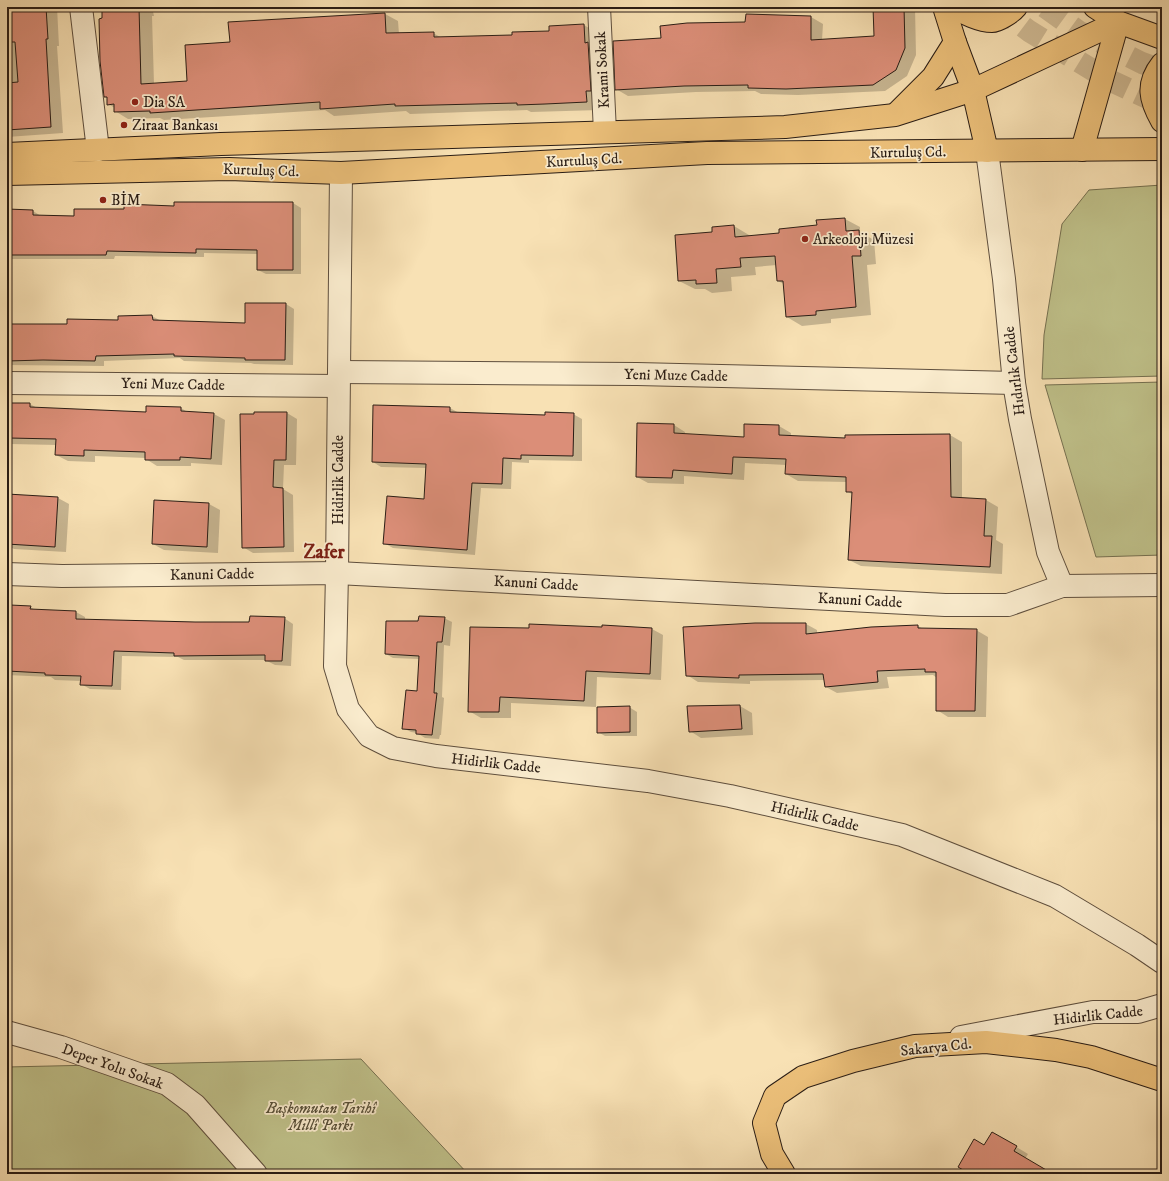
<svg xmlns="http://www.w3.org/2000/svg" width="1169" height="1181" font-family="'IM FELL DW Pica',serif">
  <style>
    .green { fill: #c0c28b; stroke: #757050 }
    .shadow { fill: #0003 }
    .building { fill: #db8e78; stroke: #2a1d15 }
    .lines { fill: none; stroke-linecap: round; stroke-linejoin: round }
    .major-tunnel { stroke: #cfba94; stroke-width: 22; stroke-dasharray: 22 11; stroke-linecap: butt }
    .minor-casing { stroke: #5e4e3d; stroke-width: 24 }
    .major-casing { stroke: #2a1d15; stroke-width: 24 }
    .minor { stroke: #faecce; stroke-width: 22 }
    .major { stroke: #ecc07a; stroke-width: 22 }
    .poi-dot { fill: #8f2418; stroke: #faecce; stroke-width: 1.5 }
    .labels { text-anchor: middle; stroke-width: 3.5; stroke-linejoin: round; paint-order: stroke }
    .street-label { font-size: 15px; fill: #2a1d15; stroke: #faecce }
    .poi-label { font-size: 15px; fill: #2a1d15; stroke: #faecce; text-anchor: start }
    .park-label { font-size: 15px; font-style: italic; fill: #574f38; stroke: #faecce }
    .district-label { font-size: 19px; font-weight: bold; fill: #7a1f14; stroke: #faecce }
  </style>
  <rect width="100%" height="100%" fill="#f8e1b4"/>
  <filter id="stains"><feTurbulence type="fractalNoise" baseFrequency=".005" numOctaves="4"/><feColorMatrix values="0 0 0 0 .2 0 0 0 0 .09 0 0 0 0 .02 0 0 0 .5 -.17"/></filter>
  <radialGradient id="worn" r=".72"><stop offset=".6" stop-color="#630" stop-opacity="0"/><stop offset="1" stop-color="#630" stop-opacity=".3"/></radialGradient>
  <!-- green -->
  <g class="green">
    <polygon points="1162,185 1162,376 1042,379 1044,335 1062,224 1089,190"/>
    <polygon points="1162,382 1162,555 1096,557 1045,385"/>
    <polygon points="361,1059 468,1174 7,1174 7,1067"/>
  </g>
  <!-- shadow -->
  <g class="shadow">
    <polygon points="8,7 57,7 59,46 57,46 63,133 7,137 7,64 12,64"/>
    <polygon points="103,7 152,7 154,16 152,16 154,84 188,82 231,43 385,14 398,21 399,34 433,33 442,38 513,36 550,32 584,25 597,33 600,110 531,112 527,110 410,114 406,111 334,116 325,110 164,120 160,118 128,119 115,111 115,108 108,104 108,98 105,97"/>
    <polygon points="874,7 915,7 916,55 907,76 885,91 798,95 761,94 755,91 696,92 628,96 616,89 662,39 746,23 747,17 811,17 823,24 822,40 875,37"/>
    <polygon points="293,203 301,208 301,274 266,274 258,270 258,254 204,253 204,257 115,256 114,259 7,259 7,210 33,211 41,216 75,217 125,210"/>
    <polygon points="845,219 860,227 860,232 874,240 876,264 867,265 871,315 831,319 831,323 802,326 787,317 784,284 778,281 777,265 755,267 756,275 731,277 732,291 712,293 705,289 695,289 679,281 713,233 734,226 749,235 749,237 780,234 818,226"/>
    <polygon points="286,304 294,309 293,365 254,364 251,363 184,361 180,358 104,361 104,366 7,365 7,325 68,325 119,321 119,317 152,316 161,321 246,324"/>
    <polygon points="30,404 37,408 147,413 181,408 189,413 214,414 225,420 222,465 191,463 191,466 157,466 146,459 146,458 95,456 95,462 68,461 56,455 57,445 10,444 7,451 7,406"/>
    <polygon points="450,408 459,413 546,416 573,414 582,419 582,461 529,460 529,463 512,462 511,489 481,488 475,555 393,548 384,543 425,500 427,468 381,467 373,462"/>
    <polygon points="255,413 287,413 297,419 296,465 284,465 283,489 293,495 294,552 253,553 243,547"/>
    <polygon points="674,425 685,432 685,435 745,438 779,426 791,433 791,437 846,439 950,435 962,442 962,499 986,500 998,507 996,540 1003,544 1002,574 861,566 849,560 853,495 847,491 847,482 798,481 786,474 786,465 745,463 744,480 684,476 684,484 648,483 637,477"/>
    <polygon points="7,489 9,490 8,495 58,498 69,504 66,552 14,549 7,545"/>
    <polygon points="209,504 220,510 218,553 164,550 153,544"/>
    <polygon points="30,607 37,611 76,612 85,617 85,620 250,623 284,618 293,624 291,666 275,665 265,660 184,660 178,657 122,656 121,690 90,689 81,684 81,681 55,680 51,677 7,675 7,628 9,628"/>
    <polygon points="444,618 452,622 450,646 444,645 442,697 444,698 441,735 440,735 439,739 425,738 417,733 411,732 403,728 418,692 419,659 393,658 386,654 419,622"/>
    <polygon points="806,624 817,630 817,633 918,626 923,629 976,630 988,637 986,717 948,717 937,710 937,678 933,675 887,677 889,688 837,693 826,687 825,680 750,681 750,684 698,682 687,675"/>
    <polygon points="530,629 652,629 663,635 661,680 597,677 596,707 511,703 511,718 481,718 469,711"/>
    <polygon points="740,706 752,713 753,735 701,738 690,731"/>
    <polygon points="629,707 637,712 637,736 605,736 598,732"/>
    <polygon points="993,1133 1028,1154 1025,1159 1051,1174 972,1174 985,1146"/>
  </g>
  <!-- building -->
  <g class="building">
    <polygon points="7,7 46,7 48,39 46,39 51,127 7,130 7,83 18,82 15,42 9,42"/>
    <polygon points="102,7 139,7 141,84 187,81 185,45 230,42 228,22 385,13 386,33 434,32 434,37 512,35 512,32 549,31 549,26 584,24 585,43 588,42 591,91 586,91 587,102 545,104 517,105 517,103 395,106 395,104 320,109 320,102 150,113 150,111 114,112 114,104 107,105 107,97 104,97 100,61 99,19 102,18"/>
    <polygon points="873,7 904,7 905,48 896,70 873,85 786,89 748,88 748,85 684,86 615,90 613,41 661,38 660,26 687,23 745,22 746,14 811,16 811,40 874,36"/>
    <polygon points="174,202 293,202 293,270 257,270 257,250 196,249 196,253 107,251 106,255 7,255 7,209 33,210 33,215 74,216 74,209 124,209 124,204 174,206"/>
    <polygon points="845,218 846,231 859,230 861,256 852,256 856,307 816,311 816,315 786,317 783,281 777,281 775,256 740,258 741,267 716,269 717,283 696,284 696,280 678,281 675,235 712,232 712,227 734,225 735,237 779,233 779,229 817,225 816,220"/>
    <polygon points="245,303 286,303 285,360 245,360 245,358 174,356 174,354 96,356 95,361 43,360 7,361 7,324 67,324 67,319 118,320 118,316 152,315 153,320 245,323"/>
    <polygon points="10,403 30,403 30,407 146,412 146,406 181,407 181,411 214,413 211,459 180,457 180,460 145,460 145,452 84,450 84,456 55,455 56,439 9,438"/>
    <polygon points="373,405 450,407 450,412 545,415 545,412 574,413 573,456 521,455 521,459 503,458 502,484 472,483 467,550 383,544 387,496 424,499 426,464 372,462"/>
    <polygon points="254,412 287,412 286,460 274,460 273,487 283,488 284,547 242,548 240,414 254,414"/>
    <polygon points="637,423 674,424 674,433 744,437 744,424 779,425 779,435 845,438 845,435 950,434 951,497 986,499 984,536 992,536 990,567 848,560 852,492 846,492 846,477 785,474 786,459 733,457 732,474 673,470 672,478 636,477"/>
    <polygon points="7,494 58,497 55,547 7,544"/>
    <polygon points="154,500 209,503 207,547 152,544"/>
    <polygon points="10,605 31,606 30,609 76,611 76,619 195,622 249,622 250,616 285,617 282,661 265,661 265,655 174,656 174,653 114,651 112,686 80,685 81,676 45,675 45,673 7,671 7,627 8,627"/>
    <polygon points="419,616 445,617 442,642 437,642 434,693 437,693 432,735 416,734 416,730 402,729 406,690 417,691 419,656 385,654 386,621 418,621"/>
    <polygon points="755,623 806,623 806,634 871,627 918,625 918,628 977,629 975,711 936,711 936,672 925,672 925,669 877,671 878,682 825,687 823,674 739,675 739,678 686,676 683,627"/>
    <polygon points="529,624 602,627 602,625 652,628 650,674 586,671 584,701 500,697 499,712 468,712 470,627 529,628"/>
    <polygon points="740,705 742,729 689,732 687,706"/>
    <polygon points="630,706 630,732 597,733 597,707"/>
    <polygon points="992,1132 1017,1146 1014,1151 1053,1174 970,1174 958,1167 974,1139 984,1145"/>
  </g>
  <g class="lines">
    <!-- major-tunnel -->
    <g class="major-tunnel">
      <polyline points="997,7 1029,31 1109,80 1152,100 1162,102"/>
      <polyline points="1045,7 1078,31 1142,63 1162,70"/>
    </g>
    <!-- minor casing -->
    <g class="minor-casing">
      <g id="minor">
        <polyline points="81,7 98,150"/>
        <polyline points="599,7 605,132"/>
        <polyline points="987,151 1004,279 1014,383 1020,419 1048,552 1062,586"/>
        <polyline points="341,173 337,573 335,666 348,709 369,736 393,748 436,756 648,781 730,796 902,835 1055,896 1137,945 1162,962"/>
        <polyline points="339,372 637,374 1014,383"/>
        <polyline points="7,383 338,386"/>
        <polyline points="7,574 62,576 337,573 945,605 1008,605 1062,586 1162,585"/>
        <polyline points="7,1032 61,1047 167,1084 195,1105 256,1174"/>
        <polyline points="961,1037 1093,1012 1138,1012 1162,1005"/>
      </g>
    </g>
    <!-- major casing -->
    <g class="major-casing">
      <g id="major">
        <polyline points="944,7 955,42 973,90 987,151"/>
        <path d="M954,7C963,13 980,21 992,21C998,21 1012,12 1016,7"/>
        <polyline points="1095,7 1118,22 1162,38"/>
        <path d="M1162,64C1146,84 1150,100 1162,121"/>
        <polyline points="898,112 933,77 955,42"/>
        <polyline points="1082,150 1118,22"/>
        <polyline points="7,154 221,144 785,127 895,115 973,90 1118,22"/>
        <polyline points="7,174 229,169 341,173 707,153 1162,149"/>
        <polyline points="784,1174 772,1154 764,1123 775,1096 803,1077 853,1061 915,1046 986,1042 1056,1050 1091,1057 1162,1080"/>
      </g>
    </g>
    <!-- minor -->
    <use href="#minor" class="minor"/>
    <!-- major -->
    <use href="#major" class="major"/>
  </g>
  <!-- markers -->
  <g class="poi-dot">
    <circle cx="135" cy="102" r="4"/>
    <circle cx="124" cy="125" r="4"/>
    <circle cx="103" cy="200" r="4"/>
    <circle cx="805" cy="239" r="4"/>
  </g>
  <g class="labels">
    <!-- street labels -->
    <g class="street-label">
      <text transform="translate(602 70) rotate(-93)" y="5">Krami Sokak</text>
      <text transform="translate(908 152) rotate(-1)" y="5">Kurtuluş Cd.</text>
      <text transform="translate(584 160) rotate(-3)" y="5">Kurtuluş Cd.</text>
      <text transform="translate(261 170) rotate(2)" y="5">Kurtuluş Cd.</text>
      <text transform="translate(1014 371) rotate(-97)" y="5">Hıdırlık Cadde</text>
      <text transform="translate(676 375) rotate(1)" y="5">Yeni Muze Cadde</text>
      <text transform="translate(173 384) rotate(1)" y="5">Yeni Muze Cadde</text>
      <text transform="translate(338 480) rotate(-90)" y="5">Hidirlik Cadde</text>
      <text transform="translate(212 574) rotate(-1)" y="5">Kanuni Cadde</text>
      <text transform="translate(536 583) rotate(3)" y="5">Kanuni Cadde</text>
      <text transform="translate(860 600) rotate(3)" y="5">Kanuni Cadde</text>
      <text transform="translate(496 763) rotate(6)" y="5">Hidirlik Cadde</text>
      <text transform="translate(815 816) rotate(13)" y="5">Hidirlik Cadde</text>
      <text transform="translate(1098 1015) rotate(-6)" y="5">Hidirlik Cadde</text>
      <text transform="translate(936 1047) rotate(-6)" y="5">Sakarya Cd.</text>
      <text transform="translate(113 1066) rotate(20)" y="5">Deper Yolu Sokak</text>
    </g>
    <!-- poi labels -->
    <g class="poi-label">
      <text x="143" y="107">Dia SA</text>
      <text x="132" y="130">Ziraat Bankası</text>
      <text x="111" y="205">BİM</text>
      <text x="813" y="244">Arkeoloji Müzesi</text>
    </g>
    <!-- park labels -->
    <g class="park-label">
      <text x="321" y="1113">Başkomutan Tarihî<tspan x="321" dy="17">Millî Parkı</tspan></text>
    </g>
    <!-- district labels -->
    <g class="district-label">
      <text x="324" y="558">Zafer</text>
    </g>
  </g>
  <!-- margin -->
  <rect width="1169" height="1181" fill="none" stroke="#f8e1b4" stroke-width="24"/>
  <rect x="8" y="8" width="1153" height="1165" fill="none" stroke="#2a1d15" stroke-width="2"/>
  <rect x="12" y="12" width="1145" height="1157" fill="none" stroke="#2a1d15"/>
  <rect width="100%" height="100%" filter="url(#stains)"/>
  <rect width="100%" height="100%" fill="url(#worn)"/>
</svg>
